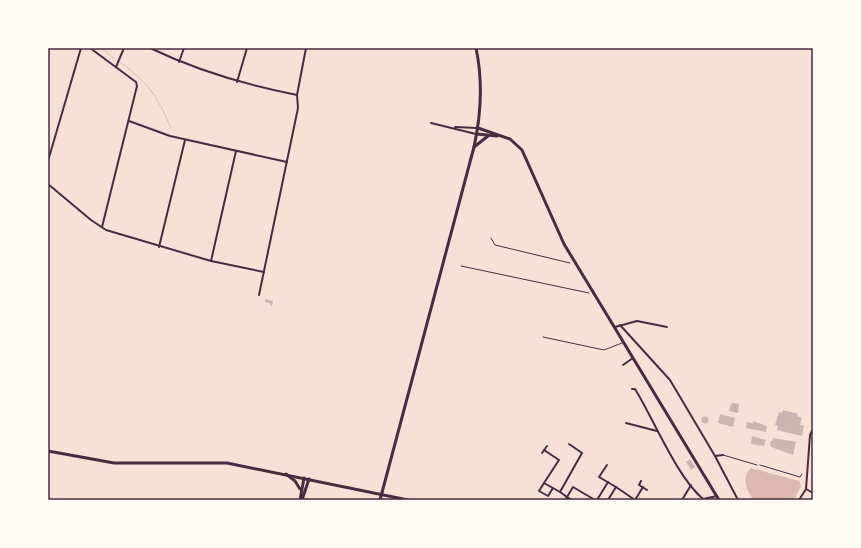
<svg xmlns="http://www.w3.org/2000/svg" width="861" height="548" font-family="'Space Grotesk',sans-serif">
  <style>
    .water { fill: #dcb8b0 }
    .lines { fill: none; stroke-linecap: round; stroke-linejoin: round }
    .stream { stroke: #dcb8b0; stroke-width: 1 }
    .building { fill: #ccb4b1 }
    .path { stroke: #4a2c40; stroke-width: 1 }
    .service { stroke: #4a2c40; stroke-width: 1 }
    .minor { stroke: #4a2c40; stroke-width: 2 }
    .secondary { stroke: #4a2c40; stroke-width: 3 }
    .primary { stroke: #4a2c40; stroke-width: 3 }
    .neatline { fill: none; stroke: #4a2c40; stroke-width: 1.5 }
  </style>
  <rect width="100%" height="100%" fill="#f7e1d7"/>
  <!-- water -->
  <path class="water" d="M751,468L799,481L801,486L794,500L753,499C746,490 741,477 751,468Z"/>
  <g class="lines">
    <!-- stream -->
    <g class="stream">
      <polyline points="101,48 115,59"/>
      <path d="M120,62C150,85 156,94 171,128"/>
    </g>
  </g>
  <!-- building -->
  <g class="building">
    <polygon points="265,299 273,301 272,306 270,305 270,303 265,302"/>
    <polygon points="733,403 739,404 738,413 729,411 731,404"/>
    <polygon points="783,410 798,414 797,416 802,418 800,425 804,426 802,436 777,430 778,426 775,425 779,412 782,413"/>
    <polygon points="720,414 735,418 733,427 718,423"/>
    <circle cx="705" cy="420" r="3.5"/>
    <polygon points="753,421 767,426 766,432 746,428 747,422 753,423"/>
    <polygon points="752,436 766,440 764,446 751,444"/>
    <polygon points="773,438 796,442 793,455 771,447 770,441 772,441"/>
    <polygon points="690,459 695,467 691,470 686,462"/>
  </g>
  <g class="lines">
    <!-- path -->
    <polyline class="path" points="760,465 800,477 802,474"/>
    <!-- service -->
    <g class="service">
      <polyline points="491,238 495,245 570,263"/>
      <polyline points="461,266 589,293"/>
      <polyline points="543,337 604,350 622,343"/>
      <polyline points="723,455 757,465"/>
    </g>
    <!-- minor -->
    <g class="minor">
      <polyline points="90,48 136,82 137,86 102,227"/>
      <path d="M150,48C198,71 246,85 297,95"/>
      <polyline points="179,62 184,48"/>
      <polyline points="116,67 124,48"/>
      <polyline points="237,82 247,48"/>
      <polyline points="129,121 170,136 287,162"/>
      <polyline points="431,123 476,134"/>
      <polyline points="455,127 477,128"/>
      <polyline points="48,161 81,48"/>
      <polyline points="48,184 91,220 106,230 211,261 264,272"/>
      <polyline points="159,247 185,140"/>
      <polyline points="211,261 236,151"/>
      <polyline points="259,295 298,108 297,95 306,48"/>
      <polyline points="620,325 670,380 715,456 738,500"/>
      <polyline points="615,327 637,321 667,327"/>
      <polyline points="623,365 633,358"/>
      <path d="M632,389H635L638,394C655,423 678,478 703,499L717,496"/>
      <polyline points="626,423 657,431"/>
      <polyline points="569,444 582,453 560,492 567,497 573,487 595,500"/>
      <polyline points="544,450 559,460 544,483 560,492"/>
      <polyline points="542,453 547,446"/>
      <polyline points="715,456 723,455"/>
      <polyline points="607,465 599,477 616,487 608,500"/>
      <polyline points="641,481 639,485 647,490"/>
      <polyline points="544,483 539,491 548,496 553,488"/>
      <polyline points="616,487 635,500 643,487"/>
      <polyline points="806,489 813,493"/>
      <polyline points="565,500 567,497 572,500"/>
      <polyline points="597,500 608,482"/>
      <polyline points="682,500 691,485"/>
      <polyline points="799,500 806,489 810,435 813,429"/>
    </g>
    <!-- secondary -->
    <g class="secondary">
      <polyline points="478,128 510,139 522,150 564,244 719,500"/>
      <polyline points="477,134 497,136"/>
      <polyline points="474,147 488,136"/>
      <polyline points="48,451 114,463 227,463 408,500"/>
    </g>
    <!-- primary -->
    <g class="primary">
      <polyline points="286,474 295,481 300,489"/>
      <polyline points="300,500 304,478"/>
      <polyline points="302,500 309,479"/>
      <path d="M380,500L474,147C481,115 483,81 476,48"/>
    </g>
  </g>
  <!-- border -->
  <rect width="861" height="548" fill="none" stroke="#fffaf5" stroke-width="98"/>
  <rect x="49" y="49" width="763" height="450" class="neatline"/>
</svg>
